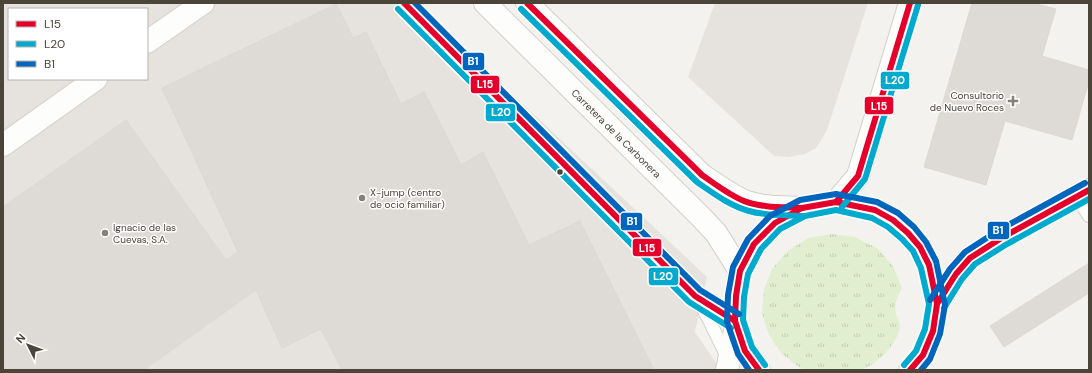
<svg xmlns="http://www.w3.org/2000/svg" width="1092" height="373" font-family="'DM Sans',sans-serif">
  <style>
    .industrial { fill: #e6e2de; fill-rule: evenodd }
    .grass { fill: url(#grass-tufts) }
    .parking { fill: #e6e3df }
    .building { fill: #dedbd6; stroke: #dcd9d4 }
    .lines { fill: none; stroke-linecap: round; stroke-linejoin: round }
    .service-casing { stroke: #d2d0cb; stroke-width: 14 }
    .minor-casing { stroke: #d2d0cb; stroke-width: 24 }
    .tertiary-casing { stroke: #d2d0cb; stroke-width: 24 }
    .service { stroke: #fdfdfc; stroke-width: 12 }
    .minor { stroke: #fdfdfc; stroke-width: 22 }
    .tertiary { stroke: #fdfdfc; stroke-width: 22 }
    .bus-1-casing { stroke: #fff; stroke-width: 9 }
    .bus-2-casing { stroke: #fff; stroke-width: 9 }
    .bus-3-casing { stroke: #fff; stroke-width: 9 }
    .bus-1 { stroke: #e4002b; stroke-width: 6 }
    .bus-2 { stroke: #00a9ce; stroke-width: 6 }
    .bus-3 { stroke: #0065bd; stroke-width: 6 }
    .poi-dot { fill: #868178; stroke: #fff; stroke-width: 1.5 }
    .bus-dot { fill: #4b4439; stroke: #fff; stroke-width: 1.5 }
    .labels { text-anchor: middle; stroke-width: 3; stroke-linejoin: round; paint-order: stroke }
    .poi-label { font-size: 10px; fill: #4b4439; stroke: #fff; text-anchor: start }
    .street-label { font-size: 10px; fill: #4b4439; stroke: #fff }
    .line-badge { stroke: #fff; stroke-width: 1.5 }
    .badge-label { font-size: 11px; text-anchor: middle; font-weight: bold; fill: #fff }
  </style>
  <defs>
    <pattern id="grass-tufts" width="24" height="20" patternUnits="userSpaceOnUse"><rect width="24" height="20" fill="#e1eecf"/><path d="M3 7l-1-3M5 7V3M7 7l1-3M15 17l-1-3M17 17v-4M19 17l1-3" fill="none" stroke="#c3cdb2"/></pattern>
  </defs>
  <rect width="100%" height="100%" fill="#f4f2ee"/>
  <!-- industrial -->
  <path class="industrial" d="M3,3H415L707,277L695,332L721,370H3ZM9,9H147V79H9Z"/>
  <!-- grass -->
  <path class="grass" d="M832,234L855,237L877,248L893,266L902,288C898,295 893,305 896,314C897,318 900,321 900,325C899,343 877,365 861,370H806L800,368L782,354L769,335L762,313L764,290L772,269L788,251L808,238Z"/>
  <!-- parking -->
  <polygon class="parking" points="715,3 868,3 827,130 820,142 816,148 805,154 788,157 774,156 688,77"/>
  <!-- building -->
  <g class="building">
    <polygon points="972,3 1033,3 1056,9 1042,56 1089,70 1089,81 1072,140 1005,121 986,185 924,167"/>
    <polygon points="336,4 353,38 366,32 401,104 424,92 461,165 483,152 529,245 580,221 654,370 342,370 321,329 282,348 256,290 144,370 3,370 3,207 126,120 226,260 238,252 162,88"/>
    <polygon points="1089,263 1089,293 1004,347 990,326"/>
  </g>
  <g class="lines">
    <!-- service casing -->
    <g class="service-casing">
      <g id="service">
        <polyline points="404,3 695,296 735,321"/>
        <polyline points="1076,197 1089,216"/>
        <polyline points="696,297 709,320 728,359"/>
      </g>
    </g>
    <!-- minor casing -->
    <g class="minor-casing">
      <g id="minor">
        <polyline points="147,42 203,3"/>
        <polyline points="3,145 96,79"/>
        <polyline points="836,202 858,176 910,3"/>
        <polyline points="937,304 956,274 970,258 1003,237 1089,190"/>
        <polyline points="727,370 736,326"/>
      </g>
    </g>
    <!-- tertiary casing -->
    <g class="tertiary-casing">
      <g id="tertiary">
        <path id="s1" d="M485,3L702,218L716,233L740,271"/>
        <path d="M527,3L702,175C715,184 729,194 744,201C762,208 783,207 802,208"/>
        <polyline points="759,370 745,351 735,321 736,296 740,271 754,244 775,223 802,208 836,202 875,210 893,220 908,233 920,247 929,265 937,304 933,331 923,355 910,370"/>
      </g>
    </g>
    <!-- service -->
    <use href="#service" class="service"/>
    <!-- minor -->
    <use href="#minor" class="minor"/>
    <!-- tertiary -->
    <use href="#tertiary" class="tertiary"/>
    <!-- bus-1 casing -->
    <g class="bus-1-casing">
      <g id="bus-1">
        <polyline points="404,3 695,296 735,321"/>
        <path d="M527,3L702,175C715,184 729,195 744,201C762,208 783,207 802,208"/>
        <polyline points="836,202 858,176 910,3"/>
        <polyline points="937,304 956,274 970,258 1003,237 1089,190"/>
        <polyline points="759,370 745,351 735,321 736,296 740,271 754,244 775,223 802,208 836,202 875,210 893,220 908,233 920,247 929,265 937,304 933,331 923,355 910,370"/>
      </g>
    </g>
    <!-- bus-2 casing -->
    <g class="bus-2-casing">
      <g id="bus-2">
        <polyline points="398,9 689,302 731,328"/>
        <path d="M521,9L697,182C713,193 730,206 749,211C766,216 784,215 802,216"/>
        <polyline points="842,207 865,179 918,5"/>
        <polyline points="944,308 962,279 975,264 1007,244 1089,199"/>
        <polyline points="765,365 752,347 743,320 744,297 748,274 761,249 780,229 805,216 836,210 872,218 888,227 902,239 913,251 921,268 929,304 925,329 916,351 904,365"/>
      </g>
    </g>
    <!-- bus-3 casing -->
    <g class="bus-3-casing">
      <g id="bus-3">
        <polyline points="415,3 700,290 739,314"/>
        <polyline points="930,300 950,269 965,252 999,230 1085,183"/>
        <polyline points="749,370 738,354 727,322 728,295 733,267 748,239 770,216 800,200 836,194 877,202 898,213 914,227 926,242 936,261 945,305 940,334 930,359 921,370"/>
      </g>
    </g>
    <!-- bus-1 -->
    <use href="#bus-1" class="bus-1"/>
    <!-- bus-2 -->
    <use href="#bus-2" class="bus-2"/>
    <!-- bus-3 -->
    <use href="#bus-3" class="bus-3"/>
  </g>
  <!-- markers -->
  <g class="poi-dot">
    <path d="M1011 95h4v4h4v4h-4v4h-4v-4h-4v-4h4z"/>
    <circle cx="362" cy="198" r="4"/>
    <circle cx="105" cy="233" r="4"/>
  </g>
  <circle class="bus-dot" cx="560" cy="172" r="3.5"/>
  <g class="labels">
    <!-- poi labels -->
    <g class="poi-label">
      <text x="1004" y="99" text-anchor="end">Consultorio<tspan x="1004" dy="12">de Nuevo Roces</tspan></text>
      <text x="370" y="196">X-jump (centro<tspan x="370" dy="12">de ocio familiar)</tspan></text>
      <text x="113" y="231">Ignacio de las<tspan x="113" dy="12">Cuevas, S.A.</tspan></text>
    </g>
    <!-- street labels -->
    <g class="street-label">
      <text dy="4" stroke="none"><textPath href="#s1" startOffset="185">Carretera de la Carbonera</textPath></text>
    </g>
  </g>
  <g class="line-badge">
    <rect x="462" y="52" width="23" height="19" rx="4" fill="#0065bd"/>
    <rect x="880" y="71" width="30" height="19" rx="4" fill="#00a9ce"/>
    <rect x="470" y="75" width="30" height="19" rx="4" fill="#e4002b"/>
    <rect x="864" y="96" width="30" height="19" rx="4" fill="#e4002b"/>
    <rect x="485" y="103" width="31" height="19" rx="4" fill="#00a9ce"/>
    <rect x="620" y="212" width="23" height="19" rx="4" fill="#0065bd"/>
    <rect x="987" y="221" width="23" height="19" rx="4" fill="#0065bd"/>
    <rect x="632" y="238" width="30" height="19" rx="4" fill="#e4002b"/>
    <rect x="648" y="267" width="31" height="19" rx="4" fill="#00a9ce"/>
  </g>
  <g class="badge-label">
    <text x="473" y="65">B1</text>
    <text x="895" y="84">L20</text>
    <text x="485" y="88">L15</text>
    <text x="879" y="110">L15</text>
    <text x="501" y="116">L20</text>
    <text x="632" y="225">B1</text>
    <text x="998" y="234">B1</text>
    <text x="647" y="252">L15</text>
    <text x="663" y="280">L20</text>
  </g>
  <!-- border -->
  <rect width="1092" height="373" fill="none" stroke="#4b4439" stroke-width="8"/>
  <!-- legend -->
  <rect x="8" y="8" width="140" height="72" fill="#ffffff" stroke="#b7b4b0"/>
  <rect x="16" y="21" width="20" height="6" fill="#e4002b" stroke="#b7b4b0"/>
  <text x="44" y="28" font-size="12" fill="#4b4439">L15</text>
  <rect x="16" y="41" width="20" height="6" fill="#00a9ce" stroke="#b7b4b0"/>
  <text x="44" y="48" font-size="12" fill="#4b4439">L20</text>
  <rect x="16" y="61" width="20" height="6" fill="#0065bd" stroke="#b7b4b0"/>
  <text x="44" y="68" font-size="12" fill="#4b4439">B1</text>
  <!-- north arrow -->
  <g transform="translate(28 345) rotate(312)" stroke="#ffffff" stroke-width="3" paint-order="stroke">
  <path d="M0-3L7 15L0 10L-7 15Z" fill="#4b4439"/>
  <text y="-6" font-size="11" font-weight="bold" text-anchor="middle" fill="#4b4439">N</text>
  </g>
</svg>
